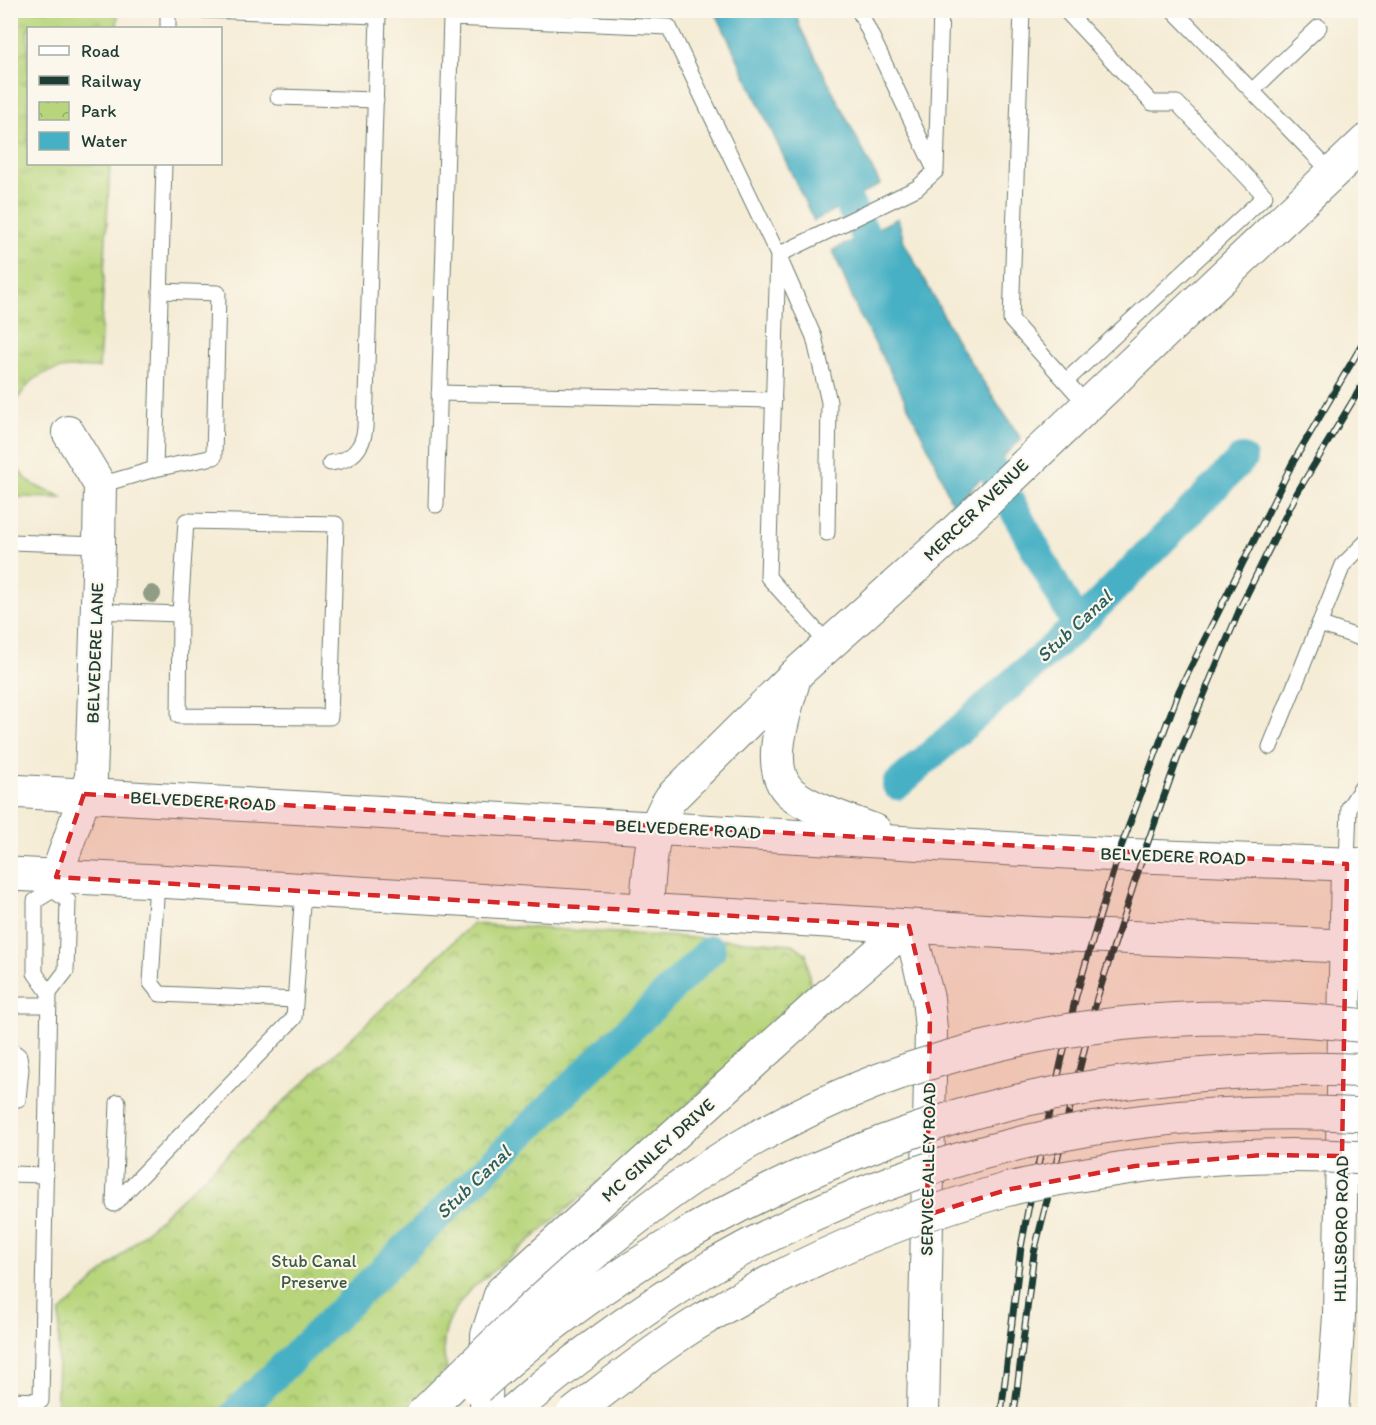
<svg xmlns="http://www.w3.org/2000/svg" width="1376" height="1425" font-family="Itim,sans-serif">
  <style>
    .grass { fill: url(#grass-tufts); stroke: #6c8958; stroke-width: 1.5 }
    .park { fill: url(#park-crowns); stroke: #6c8958; stroke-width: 1.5 }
    .water { fill: #46b0c4; stroke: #32767c; stroke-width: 1.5 }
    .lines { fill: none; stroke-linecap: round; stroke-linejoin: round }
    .canal { stroke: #46b0c4; stroke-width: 30 }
    .service-casing { stroke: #6a7a6d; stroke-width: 17 }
    .minor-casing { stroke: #6a7a6d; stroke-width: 34 }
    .tertiary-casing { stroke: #6a7a6d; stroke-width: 35 }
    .primary-casing { stroke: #6a7a6d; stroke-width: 35 }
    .motorway-casing { stroke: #6a7a6d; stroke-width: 35 }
    .service { stroke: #fff; stroke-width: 15 }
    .minor { stroke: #fff; stroke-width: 32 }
    .tertiary { stroke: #fff; stroke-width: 33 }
    .primary { stroke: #fff; stroke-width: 33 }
    .motorway { stroke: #fff; stroke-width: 33 }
    .rail-casing { stroke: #1f3d34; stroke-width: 7 }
    .rail { stroke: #fbf7ec; stroke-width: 4.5; stroke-dasharray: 14; stroke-linecap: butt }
    .motorway-bridge-casing { stroke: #6a7a6d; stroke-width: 35; stroke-linecap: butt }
    .motorway-bridge { stroke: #fff; stroke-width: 33 }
    .tree { fill: #909c85 }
    .marked { fill: #d62828; fill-opacity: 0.2; stroke: #d62828; stroke-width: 4.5; stroke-dasharray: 12 8; stroke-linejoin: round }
    .labels { text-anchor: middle; stroke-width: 4.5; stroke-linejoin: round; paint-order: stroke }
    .street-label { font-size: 18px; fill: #1f3d34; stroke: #fbf7ec }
    .park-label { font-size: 18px; fill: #3e5b42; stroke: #fbf7ec }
    .water-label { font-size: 20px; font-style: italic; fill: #2b605f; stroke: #fbf7ec }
  </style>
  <defs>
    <pattern id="grass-tufts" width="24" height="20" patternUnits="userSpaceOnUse" patternTransform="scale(1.5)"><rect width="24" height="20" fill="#b8d57b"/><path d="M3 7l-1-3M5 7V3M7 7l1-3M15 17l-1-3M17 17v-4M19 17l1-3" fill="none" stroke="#95ae66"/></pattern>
    <pattern id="park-crowns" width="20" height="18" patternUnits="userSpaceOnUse" patternTransform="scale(1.5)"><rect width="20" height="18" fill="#b8d57b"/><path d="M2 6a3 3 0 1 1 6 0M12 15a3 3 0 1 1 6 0" fill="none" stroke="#95ae66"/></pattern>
  </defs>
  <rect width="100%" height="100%" fill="#fbf7ec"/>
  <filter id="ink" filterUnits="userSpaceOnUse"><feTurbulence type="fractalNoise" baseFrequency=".0167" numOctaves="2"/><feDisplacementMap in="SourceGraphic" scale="12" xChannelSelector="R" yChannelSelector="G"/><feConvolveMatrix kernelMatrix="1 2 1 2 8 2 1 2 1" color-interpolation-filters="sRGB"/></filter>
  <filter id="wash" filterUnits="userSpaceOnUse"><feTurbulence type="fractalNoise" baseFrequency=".008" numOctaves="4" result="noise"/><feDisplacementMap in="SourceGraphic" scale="24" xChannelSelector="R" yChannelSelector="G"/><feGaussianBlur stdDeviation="1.35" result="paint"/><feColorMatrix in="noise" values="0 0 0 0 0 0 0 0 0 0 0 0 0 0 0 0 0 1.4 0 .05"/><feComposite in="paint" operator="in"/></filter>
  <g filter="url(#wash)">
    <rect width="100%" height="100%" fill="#f5ecd6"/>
    <!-- grass -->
    <g class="grass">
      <path d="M11,10L118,11L117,28H28V164H110L99,368C55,366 26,369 11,416Z"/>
      <path d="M11,451C15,468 25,481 40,488C48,492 55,493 63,498L11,497Z"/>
    </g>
    <!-- park -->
    <path class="park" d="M472,924L793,944L806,954L810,984C806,999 776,1022 764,1033C670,1124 568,1208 468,1292C449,1315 437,1339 447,1369L403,1414H56L60,1313Z"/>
    <!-- water -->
    <g class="water">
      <polygon points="715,11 796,11 799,25 880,184 814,221"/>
      <polygon points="898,218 904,242 961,348 1021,439 953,506 936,464 900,390 858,312 833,250"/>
    </g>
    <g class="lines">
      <!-- canal -->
      <g class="canal">
        <polyline points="829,166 884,269"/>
        <polyline points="973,433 1077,626"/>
        <polyline points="897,785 1077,626 1242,459"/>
        <polyline points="235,1414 711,950"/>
      </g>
    </g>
  </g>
  <g filter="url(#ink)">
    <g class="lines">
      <!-- service casing -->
      <g class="service-casing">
        <g id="service">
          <path d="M202,10L378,16L365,428C363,449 351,461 330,463"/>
          <polyline points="859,10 934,168"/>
          <polyline points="1022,10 1011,320 1087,405"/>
          <polyline points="1065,10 1152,103 1177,103 1265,196 1066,381"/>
          <polyline points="1173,10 1332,173"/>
          <polyline points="168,28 168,10"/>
          <polyline points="1252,91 1319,27"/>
          <polyline points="278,97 376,100"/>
          <polyline points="439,393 774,400"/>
          <polyline points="155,469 164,164"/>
          <polyline points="100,485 155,469 214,457 218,293 160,291"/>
          <polyline points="436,505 451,18 669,27 778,255 814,337 829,402 827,533"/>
          <polyline points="10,542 99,545"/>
          <polyline points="96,611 180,614 179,716 330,717 336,524 186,521 180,614"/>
          <polyline points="1319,624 1366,640"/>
          <polyline points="829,645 768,577 778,255 917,188 936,171 941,10"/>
          <polyline points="1270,747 1343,565 1366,542"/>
          <polyline points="1347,864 1349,807 1366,781"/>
          <polyline points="157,881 151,983 160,994 295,1000"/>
          <polyline points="53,890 68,901 66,971 49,993 35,973 35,901 53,890 56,877"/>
          <polyline points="10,1005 49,1005"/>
          <polyline points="10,1049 19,1056 21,1069 18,1099 10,1100"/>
          <polyline points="118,1102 114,1204 294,1018 303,890"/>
          <polyline points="10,1174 46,1175"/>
          <polyline points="10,1400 41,1401 49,993"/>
        </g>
      </g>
      <!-- minor casing -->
      <g class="minor-casing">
        <g id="minor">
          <polyline points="56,877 91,777 99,545 100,485 68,432"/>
          <polyline points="486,1414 487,1335 501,1292 826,997 909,926 928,998 931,1029 923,1414"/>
          <polyline points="1332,1414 1339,1316 1347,864"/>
        </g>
      </g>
      <!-- tertiary casing -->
      <g class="tertiary-casing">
        <path id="tertiary" d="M646,911C650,873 648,830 671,798L795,675L947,539L1366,141"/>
      </g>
      <!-- primary casing -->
      <g class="primary-casing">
        <g id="primary">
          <path d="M795,675C787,707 762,768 791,793C811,810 851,821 875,831"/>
          <polyline points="10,791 1118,855 1366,865"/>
          <polyline points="10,874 157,881 1044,934 1366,947"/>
        </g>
      </g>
      <!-- motorway casing -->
      <g class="motorway-casing">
        <path id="motorway" d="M510,1414C573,1358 642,1310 714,1265"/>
      </g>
      <!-- service -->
      <use href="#service" class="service"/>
      <!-- minor -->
      <use href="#minor" class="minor"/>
      <!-- tertiary -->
      <use href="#tertiary" class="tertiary"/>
      <!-- primary -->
      <use href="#primary" class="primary"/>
      <!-- motorway -->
      <use href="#motorway" class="motorway"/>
      <!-- rail casing -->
      <g class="rail-casing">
        <g id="rail">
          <polyline points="1001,1414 1021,1247 1028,1210 1076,996 1118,855 1179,691 1292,464 1366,338"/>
          <polyline points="1014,1414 1034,1253 1097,998 1143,856 1178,757 1242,604 1297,493 1366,379"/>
        </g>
      </g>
      <!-- rail -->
      <use href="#rail" class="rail"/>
      <!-- motorway-bridge casing -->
      <g class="motorway-bridge-casing">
        <g id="motorway-bridge">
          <path d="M714,1265C917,1149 1132,1101 1366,1115"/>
          <path d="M478,1388C595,1280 735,1197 883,1142C916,1130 950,1118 985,1109C1054,1091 1124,1081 1196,1075C1252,1071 1309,1067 1366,1071"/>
          <path d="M423,1414C505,1333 587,1251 683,1184C884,1043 1124,998 1366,1026"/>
          <path d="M573,1414C612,1384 651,1352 694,1325C790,1266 896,1220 1005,1190C1035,1182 1067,1177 1099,1172C1187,1157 1276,1152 1366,1158"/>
        </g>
      </g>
      <!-- motorway-bridge -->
      <use href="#motorway-bridge" class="motorway-bridge"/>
    </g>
    <!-- trees -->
    <circle class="tree" cx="152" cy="594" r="9"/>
  </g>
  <!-- marked area -->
  <path class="marked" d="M84,794L1347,864L1342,1156L1263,1155L1135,1166L1006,1190L927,1215L930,1014L909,926L56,877Z"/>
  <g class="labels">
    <!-- street labels -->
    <g class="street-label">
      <text transform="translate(976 510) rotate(-44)" y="6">MERCER AVENUE</text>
      <text transform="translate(95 653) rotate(-88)" y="6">BELVEDERE LANE</text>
      <text transform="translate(203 801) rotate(3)" y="6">BELVEDERE ROAD</text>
      <text transform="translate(688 829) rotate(3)" y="6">BELVEDERE ROAD</text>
      <text transform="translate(1173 856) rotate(2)" y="6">BELVEDERE ROAD</text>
      <text transform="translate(658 1150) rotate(-42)" y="6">MC GINLEY DRIVE</text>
      <text transform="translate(928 1169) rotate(-89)" y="6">SERVICE ALLEY ROAD</text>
      <text transform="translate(1341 1229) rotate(-89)" y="6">HILLSBORO ROAD</text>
    </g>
    <!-- park labels -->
    <g class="park-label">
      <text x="314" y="1267">Stub Canal<tspan x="314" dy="21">Preserve</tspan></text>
    </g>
    <!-- water labels -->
    <g class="water-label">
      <text transform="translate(1074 626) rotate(-43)" y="7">Stub Canal</text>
      <text transform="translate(473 1182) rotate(-44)" y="7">Stub Canal</text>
    </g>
  </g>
  <!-- margin -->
  <rect width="1376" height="1425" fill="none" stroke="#fbf7ec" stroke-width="36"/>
  <!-- legend -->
  <rect x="27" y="27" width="195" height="138" fill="#fbf7ec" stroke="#a3ada2" stroke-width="1.5"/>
  <rect x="39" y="46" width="30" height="9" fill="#ffffff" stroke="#a3ada2" stroke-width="1.5"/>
  <text x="81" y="57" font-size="18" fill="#1f3d34">Road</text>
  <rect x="39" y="76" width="30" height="9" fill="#1f3d34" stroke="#a3ada2" stroke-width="1.5"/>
  <text x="81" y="87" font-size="18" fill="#1f3d34">Railway</text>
  <rect x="39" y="102" width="30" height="18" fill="url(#park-crowns)" stroke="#a3ada2" stroke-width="1.5"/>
  <text x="81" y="117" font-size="18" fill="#1f3d34">Park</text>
  <rect x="39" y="132" width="30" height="18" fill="#46b0c4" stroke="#a3ada2" stroke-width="1.5"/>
  <text x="81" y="147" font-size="18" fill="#1f3d34">Water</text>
</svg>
